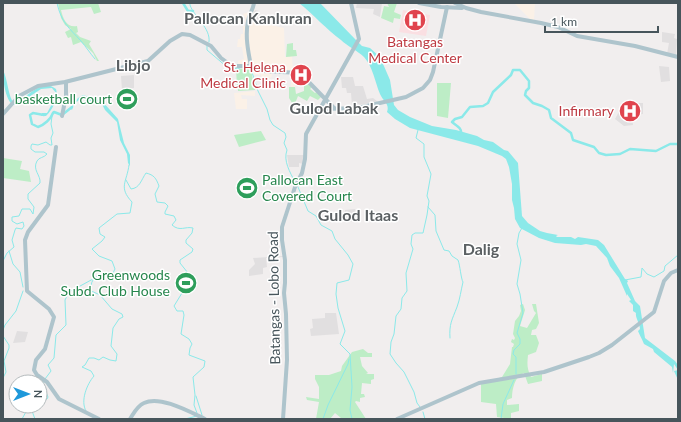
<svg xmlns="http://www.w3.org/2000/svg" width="681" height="422" font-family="Lato,sans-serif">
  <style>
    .commercial { fill: #fbf1e7 }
    .education { fill: #e1dfe0 }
    .medical { fill: #fadfe2 }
    .green { fill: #bdedc6 }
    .water { fill: #8be9e9 }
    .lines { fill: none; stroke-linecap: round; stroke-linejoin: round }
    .stream { stroke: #8be9e9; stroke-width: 1 }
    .river { stroke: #8be9e9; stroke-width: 2.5 }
    .major { stroke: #aec4cc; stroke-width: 4 }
    .labels { text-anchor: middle; stroke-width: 3; stroke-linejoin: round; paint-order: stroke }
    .health-label { font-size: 14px; fill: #be3a42; stroke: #fff; text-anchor: end }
    .leisure-label { font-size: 14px; fill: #27864d; stroke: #fff; text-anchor: end }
    .street-label { font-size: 14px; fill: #47555b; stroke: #fff }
    .quarter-label { font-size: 16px; font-weight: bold; fill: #5b6063; stroke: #fff }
  </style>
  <rect width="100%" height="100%" fill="#f1eeee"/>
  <!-- commercial -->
  <g class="commercial">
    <polygon points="514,3 535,3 534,20 531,20"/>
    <polygon points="253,8 255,10 250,20 284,28 285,57 292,56 293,71 299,72 299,76 295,77 295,87 291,87 291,73 272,73 272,76 268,80 261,80 261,75 253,75 251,67 238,65 238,61 244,59 242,47 237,47 238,39 240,39 241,34 243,34 243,26 246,26 245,17 244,17 243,14 249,12"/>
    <polygon points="255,91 255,96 241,95 242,99 247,99 247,109 236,109 234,93"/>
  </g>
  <!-- education -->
  <g class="education">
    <polygon points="357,3 382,3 380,17 373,14 374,9 356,8"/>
    <polygon points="255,10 259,11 260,15 264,15 262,23 250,20"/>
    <polygon points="662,32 675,34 674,38 677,39 676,55 667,54 669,43 662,42"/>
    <polygon points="659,66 669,67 670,81 661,82"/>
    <polygon points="134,75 134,88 122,90 121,76"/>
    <polygon points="341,77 353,77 355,86 363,86 367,99 373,98 378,102 352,106 351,93 347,93 346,88 342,88"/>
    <polygon points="635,103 643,103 643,114 632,115 633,125 624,126 615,119 620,110 627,109 627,104"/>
    <polygon points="287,155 304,155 303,164 299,163 299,167 289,167"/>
    <polygon points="355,209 356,221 345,222 345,210"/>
    <polygon points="283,256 283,257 266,258 267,267 263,268 263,274 249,276 249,270 255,264 253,258"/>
    <polygon points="325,313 336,313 339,334 311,336 310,329 313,328 312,319 325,318"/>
    <polygon points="17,331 28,332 25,342 13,343"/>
  </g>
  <!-- medical -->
  <polygon class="medical" points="403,10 430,15 426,36 399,32"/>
  <!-- green -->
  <g class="green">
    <path d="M58,3H98L101,12L94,14L91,7L61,10C63,19 67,28 77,26L78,32L76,33L80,37L91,41L89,44L99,61H97L93,53L81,42L73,45L71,37L68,38L65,32L71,29L65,25L61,18Z"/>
    <polygon points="387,3 397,3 394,12 401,15 400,19 394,18 393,23 381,18 384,6 389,7"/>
    <polygon points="293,43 293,50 296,50 297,56 286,57 287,44"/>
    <polygon points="249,68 251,70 255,90 238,91 238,86 237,86 236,69"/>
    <polygon points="304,82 307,84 310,82 313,86 310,89 315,93 318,91 322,96 318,100 310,96 307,101 298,96 294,106 289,98 289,87 295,87 296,94 304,91"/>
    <polygon points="437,83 451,83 448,118 437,116"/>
    <polygon points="261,131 266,140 239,147 234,135"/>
    <polygon points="3,158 22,161 20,169 29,171 31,182 3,178"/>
    <path d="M523,304L525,310L520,326L527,328L536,313L534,311L532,304H536L539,323L536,329L532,330L531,335H536L539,343L536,352L528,355C527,364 527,369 531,377L542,374V381L528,384L524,373C515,376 512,389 512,398L507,400V405L519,404V411L511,413V419L497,417L496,404L481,402V384L502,377L510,364L512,347H513L514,344L511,342L512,339L514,340L515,338L513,334L515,321L519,316L521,311L520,305Z"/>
    <polygon points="363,349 368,353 372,353 372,357 360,357 362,366 368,373 366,374 374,374 374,379 371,380 371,384 362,383 361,394 364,394 365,397 360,398 360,402 356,401 355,402 366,419 348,419 347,418 341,418 335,413 330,419 316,419 319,402 307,400 306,397 319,399 319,387 315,379 315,375 329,375 341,371 342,366 352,352"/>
  </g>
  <!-- water -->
  <g class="water">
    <path d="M299,3H320L355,39L362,46L370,48L380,57L390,80L394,105L398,110L410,117L432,126L456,130L477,136L484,140L493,142L504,150L508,151L518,163L522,216L528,223L540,231L547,233L558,235L556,236L557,237H571L575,239L578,237L598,240L604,245L625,279L628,281L627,283L635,301L640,306L645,338L675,361L678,365V380L674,371L678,370L674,364L673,373L672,367L654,352L653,349L644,344C642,339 639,334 638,331L640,329C640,324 635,317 636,313L633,311V305L629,301L631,300L627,294V296L619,278L610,266L607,258L596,246L586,244L581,245L555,243L539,238L520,228L515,219L514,208L512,200V184L509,167L506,159L502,156L478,146L410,128L395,119L387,112C390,104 383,101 380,94C375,82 373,67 364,57C358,51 347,46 341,40C326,29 314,15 299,3Z"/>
    <path d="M3,70C8,80 8,97 14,103C27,99 41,77 56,89C59,97 53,109 46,116H41L42,113H47C49,110 56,96 56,93C55,91 53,90 52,88L41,89L17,105H13C5,99 3,80 3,70Z"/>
    <polygon points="83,95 102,101 118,119 124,143 130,155 130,166 128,163 127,154 120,140 117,122 105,110 101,102 90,101 83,97 74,104 72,110 70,108 78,98"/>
  </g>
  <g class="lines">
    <!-- stream -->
    <g class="stream">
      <path d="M57,3C61,22 69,28 81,41C86,47 90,53 95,59"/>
      <path d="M190,3V5C194,17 211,28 209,42"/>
      <polyline points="207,45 207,50 227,67 230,69 240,68"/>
      <path d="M249,68L251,69L258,91L267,109L270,120L273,125L285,133L286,137L284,143L287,150C283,161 290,172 295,182"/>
      <polyline points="418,130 416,138 424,144 424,157 431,174 427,196 429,201 427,215 423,233 415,233 412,235 411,244 413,249 406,273 407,291 402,298 401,309 396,316 394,334 391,342 390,354 396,363 404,372 414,392 417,403 420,407"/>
      <path d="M126,180L131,189C140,188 141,180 146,173C154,175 156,178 159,186L155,194L157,202L165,203L168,206L165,212V214L174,216L176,220L172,225C180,232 185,226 193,228L192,233L186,240V243L193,249L192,252L180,260V263L188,273V276L180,277L176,281L182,287V293L174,306L177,311H183L184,315L181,334L189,339L192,344L190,348L189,355L205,361L204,367L193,377L195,395L194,405L197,413"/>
      <polyline points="298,187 308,211 316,216 321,225 332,231 335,239 348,255 353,264 349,280 337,283 336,294 338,308 345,331 340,344 350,354 352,387 350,410 352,419"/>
      <path d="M428,207L435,215L436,231L444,250L449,251L452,256L458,260C460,265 461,279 463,282C461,290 460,299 457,307C452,320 449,324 450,338"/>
      <polyline points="9,251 13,264 20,272 23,287"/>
      <path d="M3,261L7,253L14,247L12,240L15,230L16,228L22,229L24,226L23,222L17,224L12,221V217L19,216L22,209H30L33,214L34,207L28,199V194L40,183C41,175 32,170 37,161C39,157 44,158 47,154L44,152H35L31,149V146L32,144L38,145L46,142L50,145H52L51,138L53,133L51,124L52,116"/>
      <polyline points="625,280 641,277 642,268 647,274 654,277 664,271 665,266 678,255"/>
      <polyline points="3,330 5,325 16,311 23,291"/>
      <polyline points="3,336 9,345 9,348 4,361 6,372 3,378"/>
      <polyline points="516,374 516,357 513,354 514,350 520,344 520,339 517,333 523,313 520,294 517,284 521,260 517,244 519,233 522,228"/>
      <polyline points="45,379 51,371 48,365 54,358 56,335 66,325 65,300 69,292 93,279"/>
      <polyline points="196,396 202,415"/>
      <polyline points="40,400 47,399 48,397 43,386 43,382"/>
      <polyline points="34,406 32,411 35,419"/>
      <path d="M86,411C80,401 87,384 94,376L91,371L82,367L85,365L89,358H94L99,360L103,357L110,360L116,361L117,354L111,346L113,328L119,319L123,317L122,314L112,309L100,295L87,289L91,286C92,275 103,273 112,275L115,269L112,261L99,256L92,249L102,241L105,237L100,234L99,228L117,214L130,213L132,202C118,187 127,182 129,165"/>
      <polyline points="423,412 425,419"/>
      <polyline points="22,419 27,410 33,406"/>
      <polyline points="185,419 197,416"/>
      <polyline points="323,419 328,405 348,364 349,359"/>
      <polyline points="501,419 503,404 514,380"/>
    </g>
    <!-- river -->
    <g class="river">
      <polyline points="183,3 188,11 193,11"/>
      <path d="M44,115L33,113L30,115L32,124L38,127C44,125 51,119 53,113L54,112L62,115L72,107"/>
      <path d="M461,134C462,128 457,126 452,122L455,119L462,117L470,107L483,106L488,103L493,92L511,75L513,70H520L529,81V88L526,91L525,95L533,103L542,106L549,110L551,118L571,133L573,140L594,147L599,153L606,155L620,154L630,149L656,151L670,144H678"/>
    </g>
    <!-- major -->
    <g class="major">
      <polyline points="419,3 441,7 462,8"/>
      <polyline points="455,3 466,8 481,12 541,23 558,27 577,36 635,46 678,57"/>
      <path d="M251,66C248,51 245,36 248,21C249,15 253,10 254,3"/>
      <polyline points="319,111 324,109 358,108 406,97 423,88 430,80 433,72 447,7"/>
      <polyline points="3,114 19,96 38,86 65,82 148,61 170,41 182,34 190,35 211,46 221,58 232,66 252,66 263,71 300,73 334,108"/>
      <polyline points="62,116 66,96 66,82"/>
      <polyline points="56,147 48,205 28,232 25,240 27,291 49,309 54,317 45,349 36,360 34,370 37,375 47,382 59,399 99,419"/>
      <path d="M130,419C134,413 137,406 144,403C160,395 190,412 205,419"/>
      <polyline points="283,419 287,360 286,314 284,293 285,283 285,260 282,240 282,227 295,187 302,173 305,159 306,134 359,39 351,3"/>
      <polyline points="397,419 479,383 544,372 589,357 599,353 612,345 654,312 664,281 671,273 678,270"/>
    </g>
  </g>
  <!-- icons -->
  <defs>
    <g id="hospital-disc" transform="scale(1.15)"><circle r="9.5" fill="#e0444e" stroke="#fff"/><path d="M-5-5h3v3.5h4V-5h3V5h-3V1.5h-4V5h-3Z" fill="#fff"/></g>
    <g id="stadium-disc" transform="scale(1.15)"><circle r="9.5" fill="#2e9e5b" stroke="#fff"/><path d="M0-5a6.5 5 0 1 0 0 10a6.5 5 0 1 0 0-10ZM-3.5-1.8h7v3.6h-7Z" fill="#fff"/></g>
  </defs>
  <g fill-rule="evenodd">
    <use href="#hospital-disc" x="415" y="20"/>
    <use href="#hospital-disc" x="301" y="75"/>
    <use href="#stadium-disc" x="127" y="99"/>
    <use href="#hospital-disc" x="630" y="111"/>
    <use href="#stadium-disc" x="247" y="188"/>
    <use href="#stadium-disc" x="186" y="283"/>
  </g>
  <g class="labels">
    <!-- health labels -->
    <g class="health-label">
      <text x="415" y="47" text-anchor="middle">Batangas<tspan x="415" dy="16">Medical Center</tspan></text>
      <text x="286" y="72">St. Helena<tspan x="286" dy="16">Medical Clinic</tspan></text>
      <text x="614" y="116">Infirmary</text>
    </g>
    <!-- leisure labels -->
    <g class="leisure-label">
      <text x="112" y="104">basketball court</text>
      <text x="262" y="185" text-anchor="start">Pallocan East<tspan x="262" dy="16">Covered Court</tspan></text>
      <text x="170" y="280">Greenwoods<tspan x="170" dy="16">Subd. Club House</tspan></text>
    </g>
    <!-- street labels -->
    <g class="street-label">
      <text transform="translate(274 298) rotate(-91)" y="5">Batangas - Lobo Road</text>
    </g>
    <!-- quarter labels -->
    <g class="quarter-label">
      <text x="248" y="24">Pallocan Kanluran</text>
      <text x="133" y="71">Libjo</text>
      <text x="334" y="114">Gulod Labak</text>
      <text x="358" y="221">Gulod Itaas</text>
      <text x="481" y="255">Dalig</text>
    </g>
  </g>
  <!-- border -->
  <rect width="681" height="422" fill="none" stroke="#47555b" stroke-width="8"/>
  <!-- north arrow -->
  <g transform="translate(28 394) rotate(90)"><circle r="19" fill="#ffffff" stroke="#b5bbbd"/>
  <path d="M0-3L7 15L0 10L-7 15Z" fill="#1e98da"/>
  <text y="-6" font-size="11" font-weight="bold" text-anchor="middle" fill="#47555b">N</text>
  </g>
  <!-- scale -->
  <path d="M545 26v6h113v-6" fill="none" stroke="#47555b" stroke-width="2"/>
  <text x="551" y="26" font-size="12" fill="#47555b" stroke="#ffffff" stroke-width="3" paint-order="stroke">1 km</text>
</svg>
